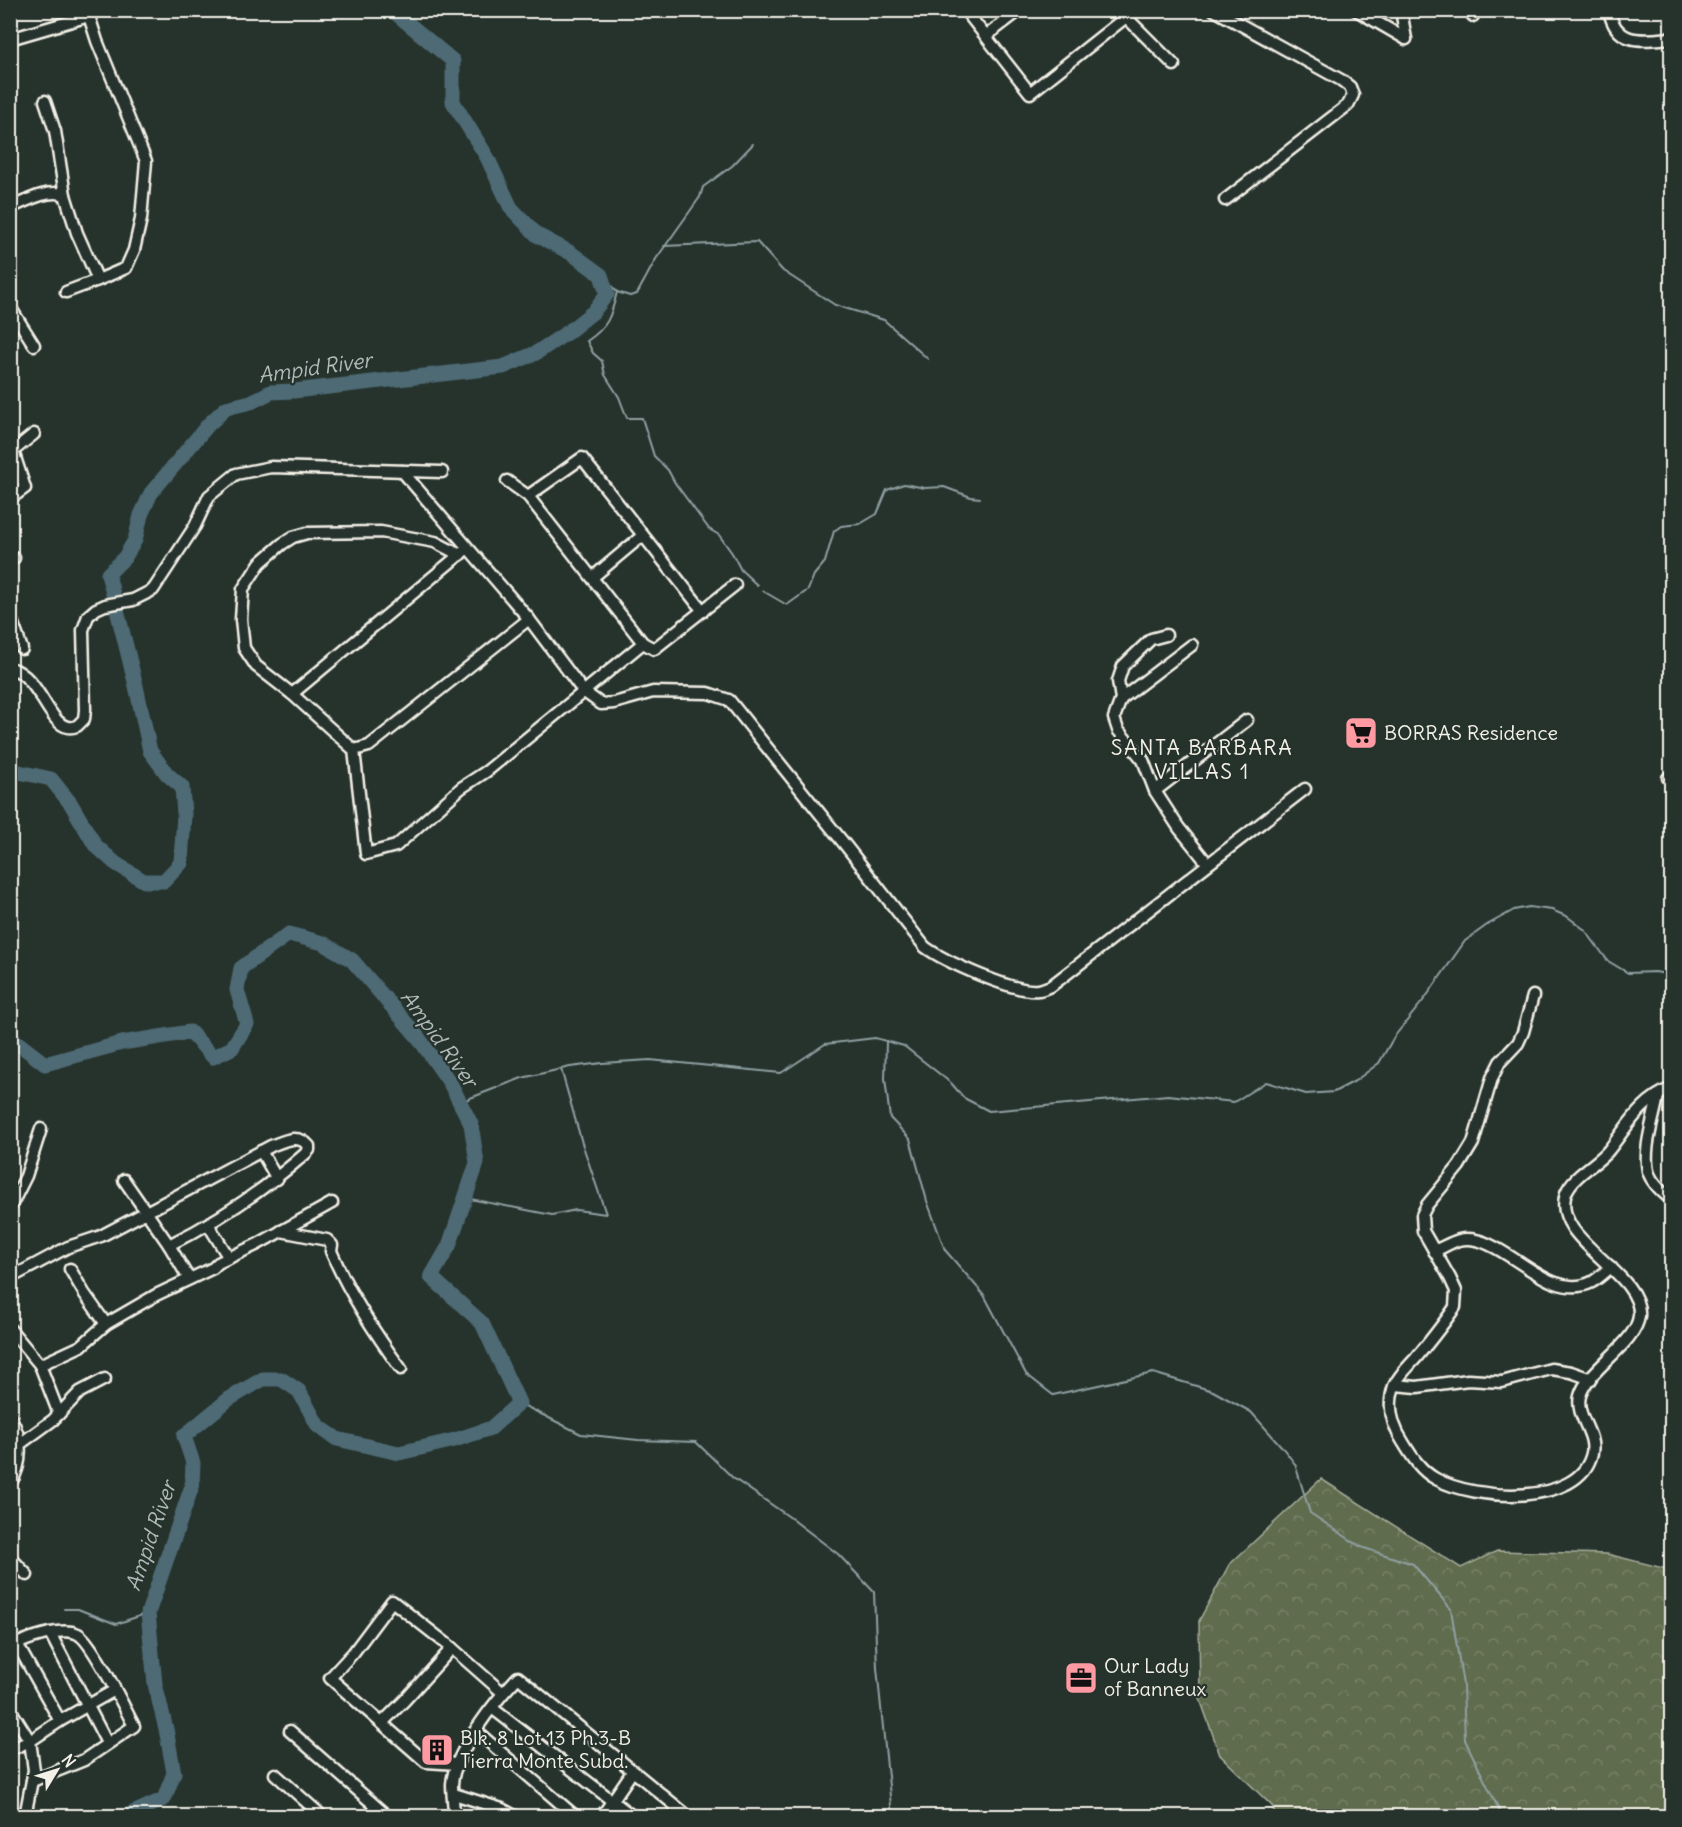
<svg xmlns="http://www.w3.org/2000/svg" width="1682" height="1827" font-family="Delius,sans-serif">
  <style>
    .forest { fill: url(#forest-crowns); stroke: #aaae9b; stroke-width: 1.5 }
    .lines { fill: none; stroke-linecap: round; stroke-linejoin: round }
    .stream { stroke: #90a0a2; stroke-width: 2 }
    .river { stroke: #4e6a74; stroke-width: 15 }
    .minor-casing { stroke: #f4f1e8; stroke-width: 15 }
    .minor { stroke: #26332d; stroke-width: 10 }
    .labels { text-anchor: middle; stroke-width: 4.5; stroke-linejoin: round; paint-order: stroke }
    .poi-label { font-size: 20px; fill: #f4f1e8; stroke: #26332d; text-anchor: start }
    .water-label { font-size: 21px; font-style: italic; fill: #b2bbba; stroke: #26332d }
    .neighbourhood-label { font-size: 21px; letter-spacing: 1.5px; fill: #f4f1e8; stroke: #26332d }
  </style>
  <defs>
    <pattern id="forest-crowns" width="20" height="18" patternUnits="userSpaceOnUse" patternTransform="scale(1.5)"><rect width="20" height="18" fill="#5f6c4e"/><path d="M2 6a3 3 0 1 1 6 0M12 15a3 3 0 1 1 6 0" fill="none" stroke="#778168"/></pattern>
  </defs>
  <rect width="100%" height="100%" fill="#26332d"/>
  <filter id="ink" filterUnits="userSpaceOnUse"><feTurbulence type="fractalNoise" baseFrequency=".0167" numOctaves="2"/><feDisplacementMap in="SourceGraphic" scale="12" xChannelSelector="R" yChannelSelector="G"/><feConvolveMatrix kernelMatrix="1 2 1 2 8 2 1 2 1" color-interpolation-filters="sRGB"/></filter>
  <g filter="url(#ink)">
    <!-- forest -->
    <polygon class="forest" points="1321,1479 1461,1568 1497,1551 1607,1554 1671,1570 1671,1816 1275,1816 1273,1807 1220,1755 1200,1699 1199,1621 1229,1565"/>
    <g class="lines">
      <!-- stream -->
      <g class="stream">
        <polyline points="664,246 757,242 783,271 835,305 884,320 928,359"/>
        <path d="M601,275L617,292C611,317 608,327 587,341L593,353L602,361L605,375L619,397L627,418H642L654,456L668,470L675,483L709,529L719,535L732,553L741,570L757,585"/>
        <polyline points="617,292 630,296 637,294 656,259 700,197 703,187 732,166 753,144"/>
        <polyline points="763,591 787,605 808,590 814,575 825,562 834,531 841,526 860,524 877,514 887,490 904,484 925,488 944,487 971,497 980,498"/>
        <polyline points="886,1042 885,1079 890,1118 910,1139 927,1201 945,1250 984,1295 1026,1374 1053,1395 1153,1373 1213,1391 1251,1412 1282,1447 1295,1464 1310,1513 1361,1547 1413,1564 1451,1609 1463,1685 1465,1740 1502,1816"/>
        <polyline points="460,1102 522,1078 570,1067 602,1063 650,1060 781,1073 825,1044 875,1038 904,1046 951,1083 964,1098 989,1111 1168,1095 1234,1102 1266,1082 1306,1094 1334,1092 1355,1081 1379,1063 1394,1037 1426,997 1465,941 1487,925 1514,910 1529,907 1552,910 1568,917 1585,930 1608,961 1628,973 1655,972 1672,975"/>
        <polyline points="465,1198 552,1215 576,1210 606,1214 582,1143 561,1069"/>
        <polyline points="519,1403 581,1434 638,1440 696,1442 733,1478 788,1516 838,1554 874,1592 877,1668 892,1816"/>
        <polyline points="64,1609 78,1609 116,1624 148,1613"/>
      </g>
      <!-- river -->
      <g class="river">
        <polyline points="10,770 51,779 71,804 95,845 115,863 144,881 164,881 181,863 184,814 182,787 167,774 150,751 136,686 108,574 125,557 135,540 141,515 151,493 208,425 226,408 251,402 271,392 294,391 503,367 536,353 568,332 593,312 607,294 601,275 571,253 537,235 511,208 487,157 453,102 453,61 392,10"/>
        <polyline points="10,1037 45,1064 122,1043 190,1032 213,1057 232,1048 247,1024 237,990 241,968 289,934 323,943 352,960 418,1037 450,1083 471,1124 477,1163 449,1246 431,1277 482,1323 519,1403 491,1428 455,1440 399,1453 337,1439 318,1426 299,1391 281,1379 263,1379 229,1399 184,1436 193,1463 192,1486 148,1613 155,1684 166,1729 174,1773 164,1799 126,1816"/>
      </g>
      <!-- minor casing -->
      <g class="minor-casing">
        <g id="minor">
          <polyline points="965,10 1030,93 1126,17"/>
          <polyline points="1125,10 1126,17 1174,65"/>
          <polyline points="1214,10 1341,80 1350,87 1353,95 1348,105 1225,200"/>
          <polyline points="1356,10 1406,39"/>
          <polyline points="1401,10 1406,39"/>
          <polyline points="1472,10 1473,16"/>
          <path d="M1609,10C1616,47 1644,40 1672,38"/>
          <polyline points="986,36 1020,10"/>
          <polyline points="10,39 89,16 93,11"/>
          <polyline points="45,101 55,131 65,195"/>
          <path d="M10,208C26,201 49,188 65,195L77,233L98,280"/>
          <polyline points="66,292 98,280 126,268 134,250 141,219 146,161 97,41 89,16"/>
          <polyline points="10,307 34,345"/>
          <path d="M402,471L529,619L583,691L601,704L614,703L653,692L708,693L729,700L846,846L925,947C944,961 1014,993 1038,990C1042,990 1047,987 1051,986L1305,789"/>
          <polyline points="507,481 528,496 643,643 654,649 735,585"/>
          <polyline points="528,496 582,458 703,611"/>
          <polyline points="10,499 25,488 13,451 34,434"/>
          <polyline points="460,555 435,542 381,532 307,533 293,537 282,544 260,563 243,589 241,619 244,648 256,666 292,694 354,750 366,854 396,846 461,788 487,771 643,643"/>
          <polyline points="10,561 14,558"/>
          <polyline points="593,577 642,536"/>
          <polyline points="10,615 22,649"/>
          <polyline points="1192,645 1121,699 1114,718 1118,730 1143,760 1155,791 1179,828 1208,864"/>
          <path d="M10,668C39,675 48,724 68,727C71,728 74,727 77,726L84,719L85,710L83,630L88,616L96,609L105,605L133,600L153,590L195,526L209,496L236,474L271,467L442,472"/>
          <polyline points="292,694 464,551"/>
          <polyline points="1121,699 1118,681 1123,666 1151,639 1166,635"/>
          <polyline points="354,750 369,746 529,619"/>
          <polyline points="1668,778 1672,777"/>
          <polyline points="1155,791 1247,720"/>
          <path d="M1533,996L1523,1032L1518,1043L1500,1062L1492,1078L1473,1143L1459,1166L1427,1205L1422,1215L1423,1231L1450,1278L1456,1291L1455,1307C1443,1325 1430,1341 1416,1358C1409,1366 1399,1375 1394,1386C1387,1406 1392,1425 1403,1442C1412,1457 1421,1471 1436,1479C1474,1500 1580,1508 1592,1453C1596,1433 1575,1416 1580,1396C1587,1369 1636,1344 1639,1316C1643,1271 1550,1241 1566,1193C1573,1175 1596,1165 1608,1151C1628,1126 1640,1101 1672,1088"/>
          <path d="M1658,1096C1654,1119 1643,1148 1648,1171C1651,1182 1663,1193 1672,1200"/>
          <polyline points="261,1151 277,1179"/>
          <polyline points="124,1180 169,1245 189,1279"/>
          <polyline points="10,1208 26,1176 41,1129"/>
          <polyline points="208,1224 229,1258"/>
          <path d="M281,1231L327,1240L332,1245L331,1251C349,1294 374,1332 401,1369"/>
          <path d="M1434,1251C1442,1248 1451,1242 1459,1240C1502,1230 1546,1305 1592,1282C1599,1278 1605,1272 1611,1267"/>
          <polyline points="70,1269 84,1293 106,1324"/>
          <path d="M10,1278L68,1247L101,1236L271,1146C284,1141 298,1133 309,1146V1150L305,1154C264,1190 217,1221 169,1245"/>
          <polyline points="10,1329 40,1365 81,1346 106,1324 156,1295 213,1268 218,1263 258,1244 332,1203"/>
          <polyline points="40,1365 59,1414"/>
          <polyline points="1395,1385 1417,1387 1468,1380 1502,1382 1551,1369 1571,1372 1591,1379"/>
          <path d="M10,1417C23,1438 23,1464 10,1484"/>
          <polyline points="20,1444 53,1420 80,1392 105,1379"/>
          <polyline points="10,1557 27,1575"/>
          <polyline points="50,1633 107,1743"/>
          <polyline points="10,1638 18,1646 60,1721"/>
          <path d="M10,1648C24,1639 63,1626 78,1634C92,1641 125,1709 134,1726L84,1760L32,1781"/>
          <polyline points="492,1708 632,1816"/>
          <polyline points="10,1709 30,1741 34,1770 25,1816"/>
          <polyline points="382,1723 405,1700 452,1648"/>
          <polyline points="290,1731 387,1816"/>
          <polyline points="476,1731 575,1816"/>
          <polyline points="10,1750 30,1741 60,1721 115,1690"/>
          <polyline points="457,1764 426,1762 330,1678 353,1653 392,1601 452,1648 503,1693"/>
          <polyline points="275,1774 322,1816"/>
          <polyline points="454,1794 502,1809 515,1816"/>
          <path d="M454,1816C454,1806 452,1794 452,1784C454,1752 496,1700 518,1677L688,1816"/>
          <polyline points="602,1816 632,1772"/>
        </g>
      </g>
      <!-- minor -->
      <use href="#minor" class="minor"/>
    </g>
  </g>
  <!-- icons -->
  <defs>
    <g id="supermarket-square" transform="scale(1.725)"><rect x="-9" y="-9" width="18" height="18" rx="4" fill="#ff9aa2" stroke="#26332d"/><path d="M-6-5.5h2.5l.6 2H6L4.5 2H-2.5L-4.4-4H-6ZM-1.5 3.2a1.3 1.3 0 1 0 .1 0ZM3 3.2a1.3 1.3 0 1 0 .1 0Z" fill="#111"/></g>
    <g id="office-square" transform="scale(1.725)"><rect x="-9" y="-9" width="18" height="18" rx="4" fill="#ff9aa2" stroke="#26332d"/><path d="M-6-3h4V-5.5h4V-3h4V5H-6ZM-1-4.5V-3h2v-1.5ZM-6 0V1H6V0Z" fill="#111"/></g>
    <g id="building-square" transform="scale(1.725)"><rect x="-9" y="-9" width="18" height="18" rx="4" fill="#ff9aa2" stroke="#26332d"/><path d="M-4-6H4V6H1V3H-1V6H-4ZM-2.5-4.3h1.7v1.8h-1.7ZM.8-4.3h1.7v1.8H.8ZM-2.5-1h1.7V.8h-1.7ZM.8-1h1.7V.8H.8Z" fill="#111"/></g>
  </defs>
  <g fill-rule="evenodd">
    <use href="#supermarket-square" x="1361" y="733"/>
    <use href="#office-square" x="1081" y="1678"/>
    <use href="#building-square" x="437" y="1750"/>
  </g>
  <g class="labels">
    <!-- poi labels -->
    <g class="poi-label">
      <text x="1384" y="740">BORRAS Residence</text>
      <text x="1104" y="1673">Our Lady<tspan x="1104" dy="23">of Banneux</tspan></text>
      <text x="460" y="1745">Blk. 8 Lot 13 Ph.3-B<tspan x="460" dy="23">Tierra Monte Subd.</tspan></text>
    </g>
    <!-- water labels -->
    <g class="water-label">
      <text transform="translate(315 368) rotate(-8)" y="7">Ampid River</text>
      <text transform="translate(439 1039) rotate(54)" y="7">Ampid River</text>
      <text transform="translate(151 1536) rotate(-71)" y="7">Ampid River</text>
    </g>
    <!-- neighbourhood labels -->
    <g class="neighbourhood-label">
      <text x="1202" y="755">SANTA BARBARA<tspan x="1202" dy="24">VILLAS 1</tspan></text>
    </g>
  </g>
  <!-- margin -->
  <rect width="1682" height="1827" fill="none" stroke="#26332d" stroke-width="36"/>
  <rect x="18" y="18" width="1646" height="1791" fill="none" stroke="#f4f1e8" stroke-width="2" filter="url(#ink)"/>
  <!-- north arrow -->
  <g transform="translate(57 1770) rotate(52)" stroke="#26332d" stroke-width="4.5" paint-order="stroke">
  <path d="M0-4.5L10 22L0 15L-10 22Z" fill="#f4f1e8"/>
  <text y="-9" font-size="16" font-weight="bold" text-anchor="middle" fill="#f4f1e8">N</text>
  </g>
</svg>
